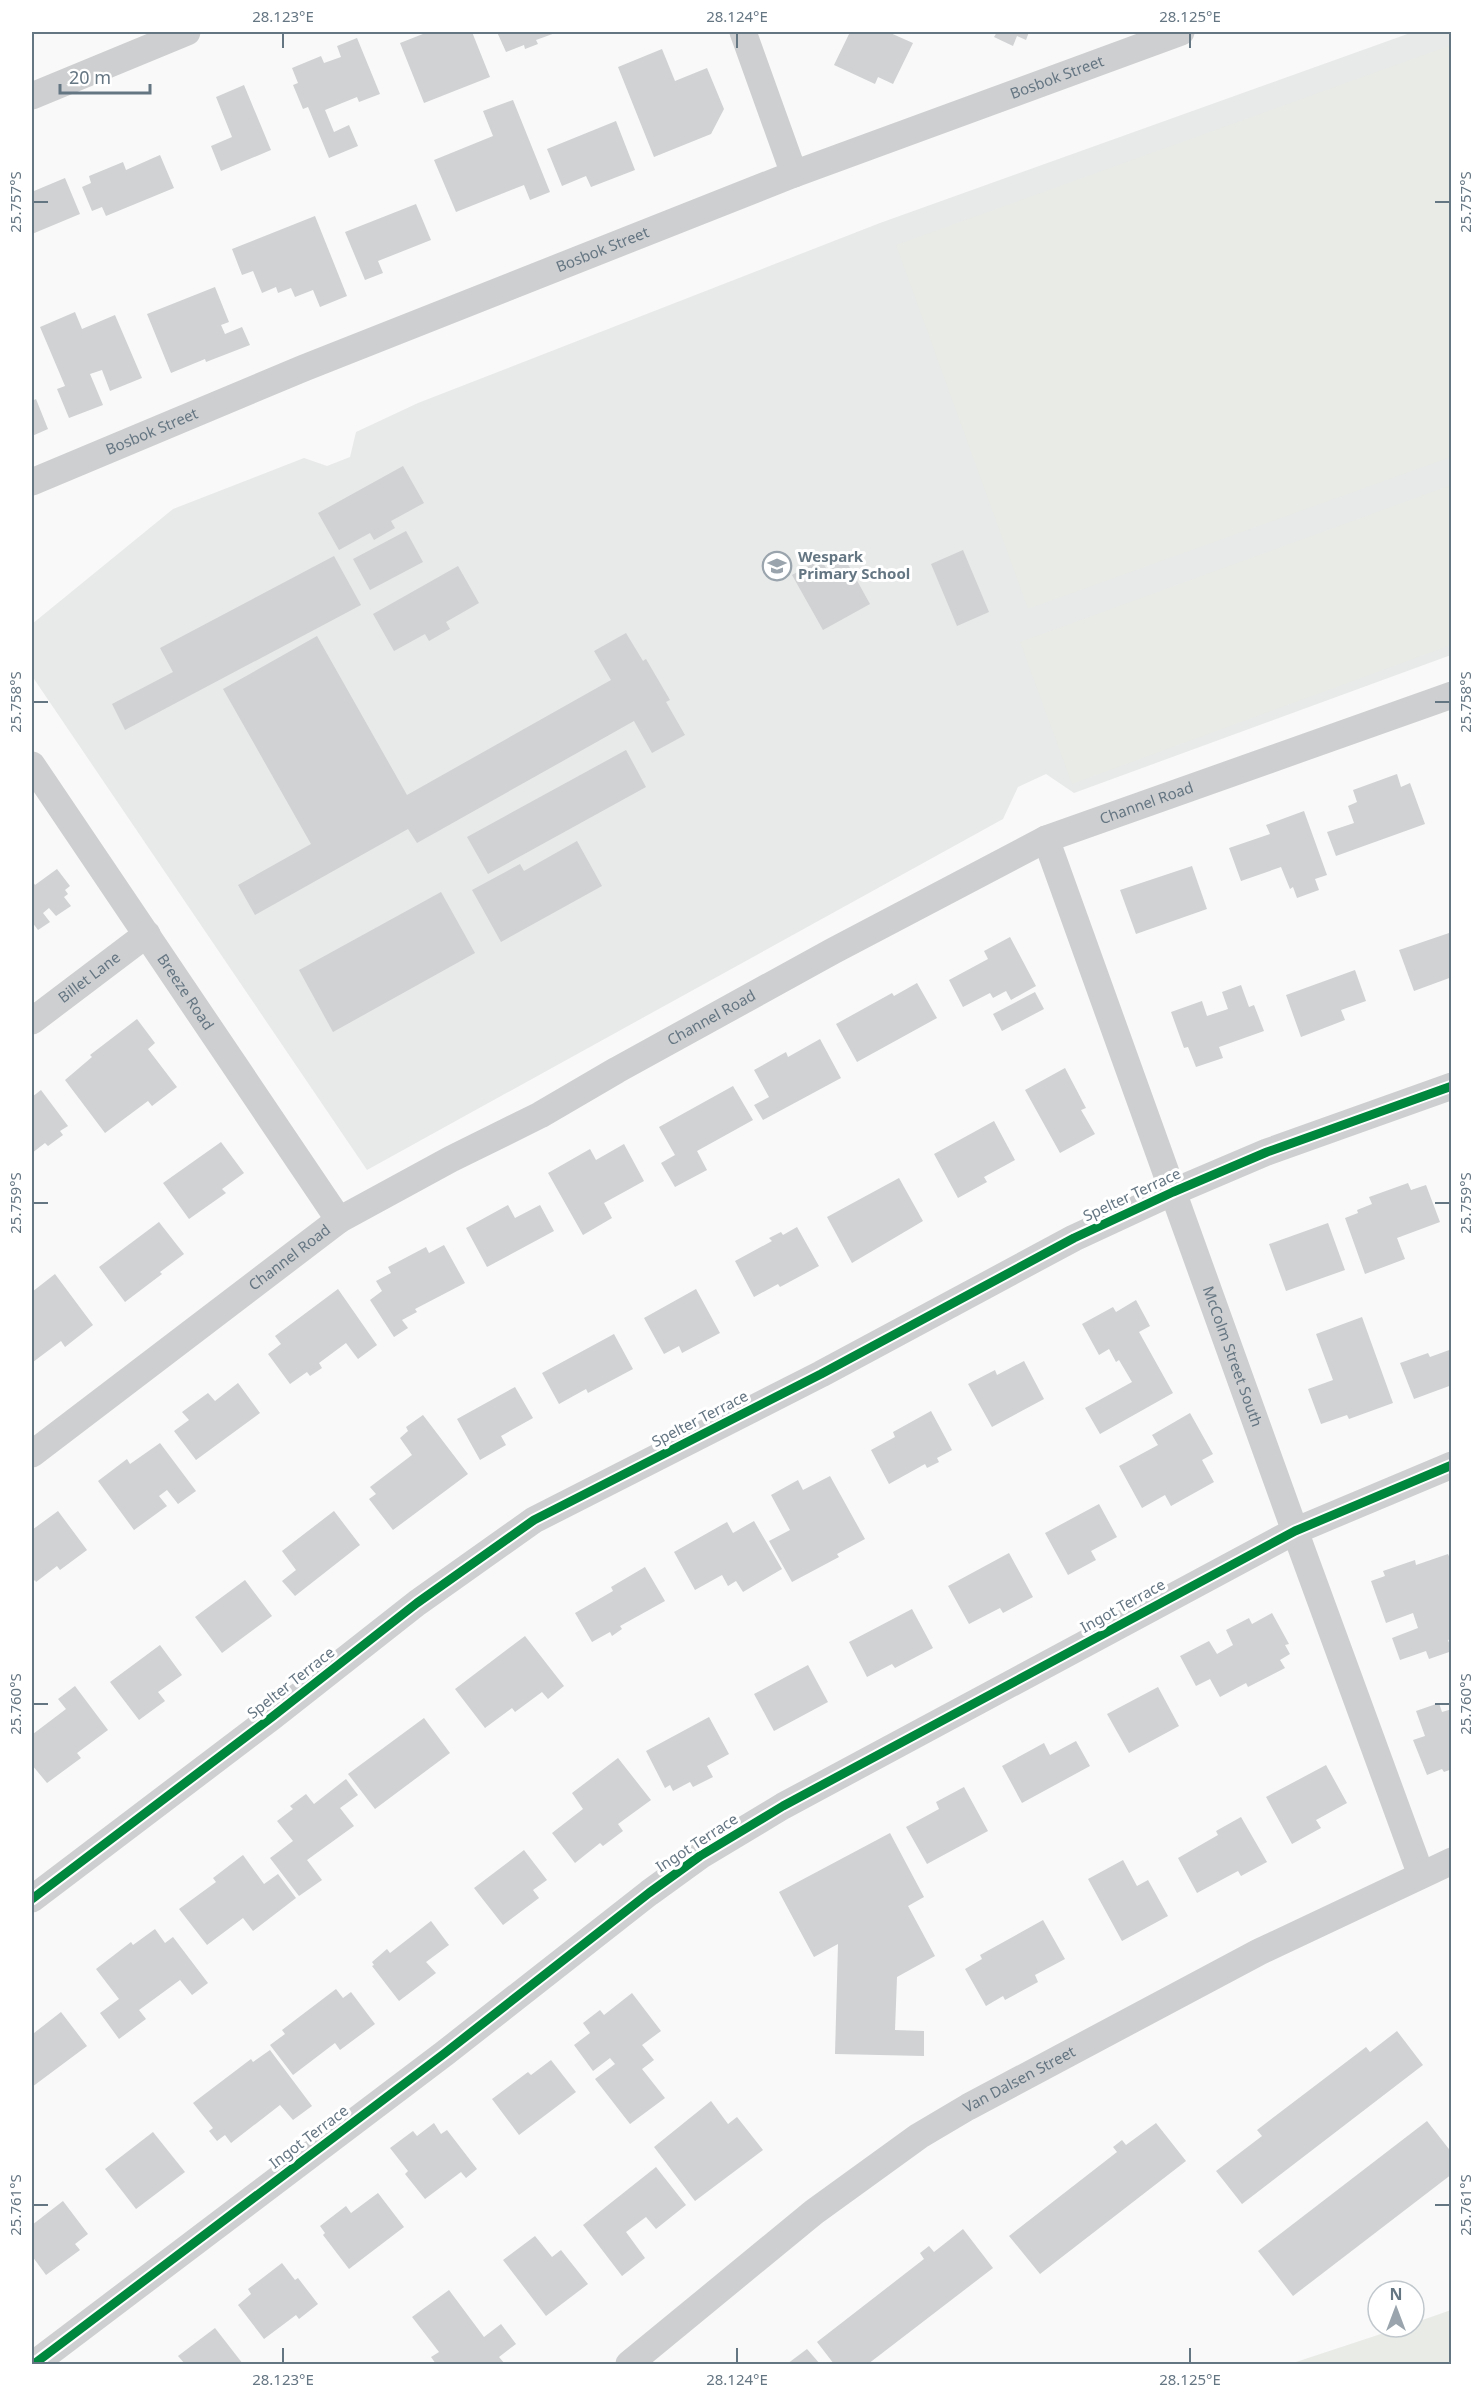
<svg xmlns="http://www.w3.org/2000/svg" width="1483" height="2396" font-family="'Noto Sans',sans-serif">
  <style>
    .built { fill: #e8e9e9 }
    .green { fill: #e8ebe6 }
    .building { fill: #d0d2d3 }
    .lines { fill: none; stroke-linecap: round; stroke-linejoin: round }
    .minor { stroke: #cecfd0; stroke-width: 27 }
    .cycleway-casing { stroke: #fff; stroke-width: 13 }
    .cycleway { stroke: #00873e; stroke-width: 9 }
    .ticks { fill: none; stroke: #657683; stroke-width: 2 }
    .labels { text-anchor: middle; stroke-width: 6; stroke-linejoin: round; paint-order: stroke }
    .street-label { font-size: 15px; fill: #657683; stroke: #fff }
    .poi-label { font-size: 15px; font-weight: bold; fill: #657683; stroke: #fff; text-anchor: start }
    .neatline { fill: none; stroke: #657683; stroke-width: 2 }
    .ticks-label { font-size: 15px; text-anchor: middle; fill: #657683 }
  </style>
  <rect width="100%" height="100%" fill="#f9f9f9"/>
  <!-- built -->
  <polygon class="built" points="1413,32 1451,32 1451,655 1074,793 1046,774 1018,787 1003,819 367,1170 32,676 32,624 173,509 304,458 327,466 350,457 356,432 418,403 880,223"/>
  <!-- green -->
  <g class="green">
    <polygon points="1451,45 1451,457 1028,609 896,245"/>
    <polygon points="1451,485 1451,645 1072,784 1020,642"/>
    <polygon points="1451,2310 1451,2364 1290,2364 1402,2327 1414,2327 1414,2323"/>
  </g>
  <!-- building -->
  <g class="building">
    <polygon points="428,32 472,32 490,77 424,103 400,43"/>
    <polygon points="497,32 558,32 536,40 538,44 525,49 524,45 506,52"/>
    <polygon points="850,32 888,32 913,43 893,84 878,77 875,84 834,65"/>
    <polygon points="997,32 1029,32 1026,40 1017,36 1013,46 994,37"/>
    <polygon points="357,38 380,94 359,102 357,97 325,110 334,132 349,125 358,146 329,158 308,107 303,109 293,85 298,83 292,68 321,56 324,63 341,57 337,46"/>
    <polygon points="662,49 675,81 707,68 724,109 711,134 654,157 618,67"/>
    <polygon points="244,85 271,150 221,171 211,146 232,137 216,97"/>
    <polygon points="513,100 550,192 530,200 524,185 456,212 434,160 493,136 483,111"/>
    <polygon points="616,121 635,170 591,187 586,176 562,186 547,149"/>
    <polygon points="160,155 174,188 106,216 102,207 92,211 82,187 91,183 89,176 123,162 126,170"/>
    <polygon points="65,178 80,214 32,234 32,185 34,191"/>
    <polygon points="416,204 431,240 378,261 383,273 365,280 345,232"/>
    <polygon points="315,216 347,296 320,307 313,290 295,297 291,288 278,293 276,287 262,293 253,271 242,275 232,249"/>
    <polygon points="215,287 229,322 221,325 225,334 242,327 250,345 206,362 205,359 171,373 147,314"/>
    <polygon points="75,312 82,329 115,315 142,378 110,391 102,370 90,374 103,405 69,418 57,389 65,386 40,327"/>
    <polygon points="36,399 48,429 32,436 32,401"/>
    <polygon points="403,466 424,503 391,521 395,528 374,540 370,533 339,550 318,513"/>
    <polygon points="406,531 423,562 370,590 353,559"/>
    <polygon points="963,550 989,612 957,626 931,564"/>
    <polygon points="334,556 361,605 125,730 112,704 173,672 160,648"/>
    <polygon points="821,559 827,570 845,559 870,604 823,630 792,575"/>
    <polygon points="458,566 479,603 446,622 450,629 429,641 425,634 394,651 373,614"/>
    <polygon points="626,633 643,661 646,659 670,700 666,702 685,735 652,753 634,721 417,843 408,829 255,915 238,885 311,844 223,689 317,636 407,795 611,680 594,651"/>
    <polygon points="626,750 646,787 488,874 467,837"/>
    <polygon points="1397,774 1401,787 1410,783 1425,824 1336,856 1327,832 1354,823 1348,806 1357,802 1353,790"/>
    <polygon points="1304,811 1327,875 1315,879 1319,890 1297,898 1293,887 1290,889 1281,867 1241,881 1229,848 1270,834 1266,825"/>
    <polygon points="577,841 602,886 501,942 472,890 520,864 524,871"/>
    <polygon points="1192,866 1207,909 1136,934 1120,890"/>
    <polygon points="57,869 70,886 65,890 68,894 64,897 71,906 56,916 49,908 43,913 50,922 38,930 32,922 32,880 35,885"/>
    <polygon points="441,892 475,953 333,1032 299,970"/>
    <polygon points="1452,932 1452,977 1414,991 1399,950"/>
    <polygon points="1010,937 1036,986 1011,1000 1006,991 993,998 990,993 963,1007 949,980 988,959 984,951"/>
    <polygon points="1355,970 1366,1001 1341,1010 1345,1020 1301,1037 1286,995"/>
    <polygon points="917,983 937,1018 857,1062 836,1024 892,993 894,996"/>
    <polygon points="1241,985 1249,1007 1254,1005 1264,1031 1219,1047 1223,1058 1196,1067 1188,1047 1184,1048 1171,1012 1202,1001 1207,1016 1228,1009 1222,992"/>
    <polygon points="1035,992 1044,1009 1002,1031 993,1014"/>
    <polygon points="137,1019 155,1043 148,1049 177,1087 152,1106 148,1101 105,1133 65,1080 92,1057 90,1055"/>
    <polygon points="820,1039 841,1078 763,1120 754,1105 769,1097 754,1070 786,1052 788,1057"/>
    <polygon points="1065,1068 1086,1108 1081,1110 1095,1134 1060,1153 1025,1090"/>
    <polygon points="733,1086 753,1120 697,1151 707,1170 675,1187 661,1163 675,1155 659,1127"/>
    <polygon points="41,1090 68,1126 60,1131 63,1135 48,1146 45,1143 32,1153 32,1097"/>
    <polygon points="994,1121 1015,1160 984,1177 987,1182 958,1198 934,1154"/>
    <polygon points="221,1142 244,1173 222,1189 226,1193 189,1219 163,1183"/>
    <polygon points="624,1144 644,1181 604,1203 612,1218 583,1235 548,1173 590,1149 596,1160"/>
    <polygon points="899,1178 923,1221 852,1263 827,1217"/>
    <polygon points="1408,1183 1411,1190 1426,1185 1440,1222 1397,1238 1405,1259 1365,1274 1345,1218 1358,1213 1357,1210 1372,1204 1369,1197"/>
    <polygon points="508,1205 515,1218 540,1205 554,1231 487,1267 466,1228"/>
    <polygon points="159,1222 184,1254 160,1272 162,1274 125,1302 99,1267"/>
    <polygon points="1328,1223 1345,1270 1286,1291 1269,1244"/>
    <polygon points="797,1227 819,1266 780,1287 778,1284 754,1297 735,1261 772,1241 769,1238 781,1232 783,1235"/>
    <polygon points="444,1245 465,1283 415,1309 417,1312 402,1320 408,1328 394,1337 370,1300 382,1291 376,1281 391,1273 388,1267 426,1247 429,1253"/>
    <polygon points="55,1274 93,1325 65,1347 61,1341 33,1362 32,1359 32,1292"/>
    <polygon points="338,1289 377,1345 358,1359 346,1343 319,1363 322,1368 310,1376 307,1372 290,1384 268,1354 281,1344 275,1336"/>
    <polygon points="696,1289 720,1333 682,1353 679,1346 664,1354 644,1318"/>
    <polygon points="1136,1300 1150,1326 1139,1332 1173,1393 1100,1434 1085,1408 1132,1382 1119,1360 1116,1362 1109,1349 1099,1355 1082,1324 1113,1307 1116,1312"/>
    <polygon points="1362,1317 1393,1403 1349,1419 1347,1415 1321,1424 1308,1389 1333,1380 1316,1334"/>
    <polygon points="614,1334 633,1369 588,1393 586,1389 559,1404 542,1373"/>
    <polygon points="1452,1349 1452,1385 1414,1399 1400,1363 1428,1353 1430,1357"/>
    <polygon points="1024,1361 1044,1399 992,1427 968,1384 995,1370 997,1375"/>
    <polygon points="238,1383 260,1413 196,1460 174,1431 189,1420 182,1412 208,1393 215,1401"/>
    <polygon points="515,1387 533,1418 501,1436 506,1445 480,1460 457,1419"/>
    <polygon points="931,1411 952,1450 937,1458 939,1462 927,1468 925,1464 889,1484 871,1450 895,1437 893,1432"/>
    <polygon points="1190,1413 1213,1454 1202,1460 1214,1482 1171,1506 1165,1495 1142,1508 1119,1466 1158,1445 1152,1435"/>
    <polygon points="423,1415 468,1474 393,1530 369,1499 376,1494 370,1487 412,1455 400,1438 408,1431 406,1427"/>
    <polygon points="160,1443 196,1491 178,1504 167,1490 159,1496 167,1506 134,1530 98,1481 127,1459 130,1464"/>
    <polygon points="830,1476 865,1539 837,1554 839,1557 792,1582 769,1541 790,1530 771,1495 798,1480 803,1490"/>
    <polygon points="1099,1504 1117,1537 1091,1551 1096,1560 1068,1575 1045,1533"/>
    <polygon points="58,1511 87,1550 60,1570 57,1566 36,1582 35,1580 32,1583 32,1530"/>
    <polygon points="334,1511 360,1545 295,1596 282,1581 296,1570 282,1551"/>
    <polygon points="754,1521 782,1569 743,1592 736,1581 728,1586 722,1575 695,1590 674,1552 727,1522 733,1533"/>
    <polygon points="1009,1553 1033,1597 1003,1613 1000,1608 969,1624 948,1586"/>
    <polygon points="1448,1554 1452,1563 1452,1639 1448,1640 1452,1651 1429,1659 1426,1651 1400,1660 1392,1638 1418,1628 1413,1613 1386,1623 1371,1581 1385,1576 1383,1571 1415,1560 1416,1565"/>
    <polygon points="645,1567 665,1601 620,1626 622,1629 612,1636 610,1632 592,1642 575,1613 613,1591 611,1587"/>
    <polygon points="245,1580 272,1616 222,1653 195,1617"/>
    <polygon points="912,1609 933,1648 895,1668 892,1664 867,1677 849,1642"/>
    <polygon points="1272,1613 1289,1644 1285,1645 1290,1654 1280,1660 1285,1668 1248,1687 1246,1683 1220,1697 1210,1679 1196,1686 1180,1656 1209,1641 1217,1654 1233,1645 1226,1630 1249,1618 1252,1624"/>
    <polygon points="525,1636 564,1686 548,1699 542,1692 515,1712 512,1708 485,1728 455,1689"/>
    <polygon points="160,1645 182,1675 158,1692 165,1701 139,1720 110,1682"/>
    <polygon points="808,1665 828,1702 774,1731 754,1694"/>
    <polygon points="75,1686 108,1730 77,1753 81,1758 47,1783 32,1765 32,1731 33,1734 66,1709 58,1699"/>
    <polygon points="1158,1687 1179,1726 1129,1753 1107,1714"/>
    <polygon points="1439,1703 1442,1712 1452,1709 1452,1769 1444,1772 1442,1769 1427,1775 1413,1740 1425,1736 1416,1711"/>
    <polygon points="709,1717 729,1754 707,1766 713,1777 693,1787 690,1782 673,1791 670,1785 665,1788 646,1751"/>
    <polygon points="424,1718 450,1753 375,1809 348,1774"/>
    <polygon points="1076,1741 1090,1766 1022,1803 1002,1766 1044,1743 1050,1755"/>
    <polygon points="618,1758 651,1800 618,1824 623,1831 603,1846 600,1843 575,1863 552,1833 583,1809 572,1793"/>
    <polygon points="1326,1765 1347,1803 1316,1820 1321,1828 1292,1844 1266,1797"/>
    <polygon points="346,1779 358,1795 340,1808 354,1826 307,1860 322,1880 299,1896 270,1858 293,1841 277,1821 293,1809 290,1806 306,1794 314,1804"/>
    <polygon points="964,1787 988,1831 927,1864 906,1827 939,1809 936,1802"/>
    <polygon points="1241,1817 1267,1862 1241,1876 1238,1871 1197,1893 1178,1858 1218,1835 1216,1831"/>
    <polygon points="890,1833 924,1897 908,1906 935,1956 897,1977 895,2030 924,2031 924,2056 835,2054 838,1944 814,1957 779,1892"/>
    <polygon points="524,1850 547,1880 533,1890 539,1898 503,1925 474,1888"/>
    <polygon points="243,1855 264,1884 278,1874 296,1898 253,1931 243,1918 207,1945 179,1909 216,1882 213,1878"/>
    <polygon points="1123,1860 1137,1886 1148,1880 1168,1916 1122,1941 1088,1879"/>
    <polygon points="1043,1920 1065,1959 1035,1975 1038,1982 1005,2000 1003,1996 986,2006 965,1969 982,1959 980,1955"/>
    <polygon points="431,1921 449,1945 426,1962 436,1973 399,2001 372,1966 374,1965 372,1962 387,1949 390,1953"/>
    <polygon points="155,1929 165,1943 173,1937 208,1983 192,1995 180,1980 139,2010 146,2019 119,2039 100,2013 119,1999 96,1969 131,1942 133,1945"/>
    <polygon points="336,1989 343,1998 351,1992 375,2024 340,2050 335,2043 293,2075 270,2045 285,2034 282,2030"/>
    <polygon points="632,1993 661,2031 642,2045 654,2060 642,2069 665,2098 630,2124 595,2079 615,2064 610,2058 593,2071 574,2045 590,2033 583,2023 600,2010 604,2015"/>
    <polygon points="61,2012 87,2046 32,2087 32,2030 34,2033"/>
    <polygon points="1397,2031 1423,2065 1242,2204 1216,2171 1262,2136 1257,2130 1366,2047 1370,2052"/>
    <polygon points="270,2050 312,2106 293,2120 280,2105 231,2143 225,2135 217,2141 209,2131 213,2128 193,2103 251,2059 253,2062"/>
    <polygon points="551,2060 576,2092 519,2135 492,2099 528,2072 531,2075"/>
    <polygon points="711,2101 728,2124 737,2117 763,2150 695,2201 654,2147"/>
    <polygon points="1427,2121 1452,2153 1452,2174 1293,2296 1258,2251"/>
    <polygon points="434,2123 441,2134 447,2130 477,2169 466,2178 461,2172 425,2199 405,2174 408,2171 390,2148 413,2131 417,2136"/>
    <polygon points="1156,2123 1186,2161 1040,2274 1009,2236 1117,2152 1113,2147 1122,2140 1126,2145"/>
    <polygon points="153,2132 185,2172 136,2209 105,2169"/>
    <polygon points="656,2167 686,2205 656,2229 646,2217 626,2232 645,2258 622,2276 583,2225"/>
    <polygon points="378,2193 404,2227 349,2269 323,2235 325,2233 320,2226 346,2206 351,2213"/>
    <polygon points="63,2201 88,2234 75,2244 80,2250 46,2275 32,2256 32,2225"/>
    <polygon points="963,2229 993,2268 868,2364 834,2364 817,2342 924,2259 920,2253 929,2246 934,2252"/>
    <polygon points="535,2236 552,2257 561,2250 588,2284 546,2316 503,2260"/>
    <polygon points="282,2263 295,2280 298,2278 318,2304 299,2319 296,2315 264,2339 238,2305 251,2294 248,2289"/>
    <polygon points="449,2290 484,2337 501,2324 516,2344 499,2357 505,2364 436,2364 431,2357 439,2352 412,2317"/>
    <polygon points="215,2328 243,2364 185,2364 178,2356"/>
    <polygon points="807,2349 820,2364 787,2364"/>
  </g>
  <g class="lines">
    <!-- minor -->
    <g class="minor">
      <polyline points="743,32 794,174"/>
      <polyline points="32,96 187,32"/>
      <path id="s1" d="M32,482L304,368L794,174L1181,32"/>
      <path id="s2" d="M32,765L339,1220"/>
      <path id="s3" d="M1046,839L1295,1531L1421,1875"/>
      <path id="s4" d="M32,1021L147,934"/>
      <path id="s5" d="M32,1454L339,1220L451,1159L540,1115L617,1070L833,951L1046,839L1452,695"/>
      <polyline points="32,1899 272,1717 417,1603 534,1520 821,1374 1074,1238 1173,1192 1267,1152 1452,1086"/>
      <polyline points="34,2364 445,2053 649,1893 700,1856 783,1806 1295,1531 1452,1465"/>
      <path id="s6" d="M629,2364L814,2212L919,2136L968,2107L1259,1952L1452,1861"/>
    </g>
    <!-- cycleway casing -->
    <g class="cycleway-casing">
      <g id="cycleway">
        <polyline points="32,1899 272,1717 417,1603 534,1520 821,1374 1074,1238 1173,1192 1267,1152 1452,1086"/>
        <polyline points="34,2364 445,2053 649,1893 700,1856 783,1806 1295,1531 1452,1465"/>
      </g>
    </g>
    <!-- cycleway -->
    <use href="#cycleway" class="cycleway"/>
  </g>
  <!-- ticks -->
  <path class="ticks" d="M283,33V48M737,33V48M1190,33V48M33,202H48M1435,202H1450M33,702H48M1435,702H1450M33,1203H48M1435,1203H1450M33,1704H48M1435,1704H1450M33,2205H48M1435,2205H1450M283,2348V2363M737,2348V2363M1190,2348V2363"/>
  <!-- icons -->
  <defs>
    <g id="school-ring" transform="scale(1.5)"><circle r="9.5" fill="#fff" stroke="#99a4ac" stroke-width="1.5"/><path d="M0-5L7-2L0 1L-7-2ZM-4 1L0 2.5L4 1V4Q0 6-4 4Z" fill="#99a4ac"/></g>
  </defs>
  <g fill-rule="evenodd">
    <use href="#school-ring" x="777" y="566"/>
  </g>
  <g class="labels">
    <!-- street labels -->
    <g class="street-label">
      <text dy="5" stroke="none"><textPath href="#s1" startOffset="1102">Bosbok Street</textPath></text>
      <text dy="5" stroke="none"><textPath href="#s1" startOffset="616">Bosbok Street</textPath></text>
      <text dy="5" stroke="none"><textPath href="#s1" startOffset="130">Bosbok Street</textPath></text>
      <text dy="5" stroke="none"><textPath href="#s5" startOffset="1296">Channel Road</textPath></text>
      <text dy="5" stroke="none"><textPath href="#s4" startOffset="72">Billet Lane</textPath></text>
      <text dy="5" stroke="none"><textPath href="#s2" startOffset="274">Breeze Road</textPath></text>
      <text dy="5" stroke="none"><textPath href="#s5" startOffset="810">Channel Road</textPath></text>
      <text transform="translate(1132 1195) rotate(-25)" y="5">Spelter Terrace</text>
      <text dy="5" stroke="none"><textPath href="#s5" startOffset="324">Channel Road</textPath></text>
      <text dy="5" stroke="none"><textPath href="#s3" startOffset="550">McColm Street South</textPath></text>
      <text transform="translate(700 1419) rotate(-27)" y="5">Spelter Terrace</text>
      <text transform="translate(1123 1606) rotate(-29)" y="5">Ingot Terrace</text>
      <text transform="translate(291 1683) rotate(-38)" y="5">Spelter Terrace</text>
      <text transform="translate(697 1843) rotate(-33)" y="5">Ingot Terrace</text>
      <text dy="5" stroke="none"><textPath href="#s6" startOffset="484">Van Dalsen Street</textPath></text>
      <text transform="translate(309 2137) rotate(-37)" y="5">Ingot Terrace</text>
    </g>
    <!-- poi labels -->
    <g class="poi-label">
      <text x="798" y="562">Wespark<tspan x="798" dy="17">Primary School</tspan></text>
    </g>
  </g>
  <!-- border -->
  <rect width="1483" height="2396" fill="none" stroke="#ffffff" stroke-width="66"/>
  <!-- north arrow -->
  <g transform="translate(1396 2309)"><circle r="28" fill="#ffffff" stroke="#c1c8cd" stroke-width="1.5"/>
  <path d="M0-4.5L10 22L0 15L-10 22Z" fill="#99a4ac"/>
  <text y="-9" font-size="16" font-weight="bold" text-anchor="middle" fill="#657683">N</text>
  </g>
  <!-- scale -->
  <path d="M60 84v9h90v-9" fill="none" stroke="#657683" stroke-width="3"/>
  <text x="69" y="84" font-size="18" fill="#657683" stroke="#ffffff" stroke-width="4.5" paint-order="stroke">20 m</text>
  <rect x="33" y="33" width="1417" height="2330" class="neatline"/>
  <g class="ticks-label">
    <text x="283" y="22">28.123°E</text>
    <text x="737" y="22">28.124°E</text>
    <text x="1190" y="22">28.125°E</text>
    <text transform="translate(16 202) rotate(-90)" y="5">25.757°S</text>
    <text transform="translate(1466 202) rotate(-90)" y="5">25.757°S</text>
    <text transform="translate(16 702) rotate(-90)" y="5">25.758°S</text>
    <text transform="translate(1466 702) rotate(-90)" y="5">25.758°S</text>
    <text transform="translate(16 1203) rotate(-90)" y="5">25.759°S</text>
    <text transform="translate(1466 1203) rotate(-90)" y="5">25.759°S</text>
    <text transform="translate(16 1704) rotate(-90)" y="5">25.760°S</text>
    <text transform="translate(1466 1704) rotate(-90)" y="5">25.760°S</text>
    <text transform="translate(16 2205) rotate(-90)" y="5">25.761°S</text>
    <text transform="translate(1466 2205) rotate(-90)" y="5">25.761°S</text>
    <text x="283" y="2385">28.123°E</text>
    <text x="737" y="2385">28.124°E</text>
    <text x="1190" y="2385">28.125°E</text>
  </g>
</svg>
